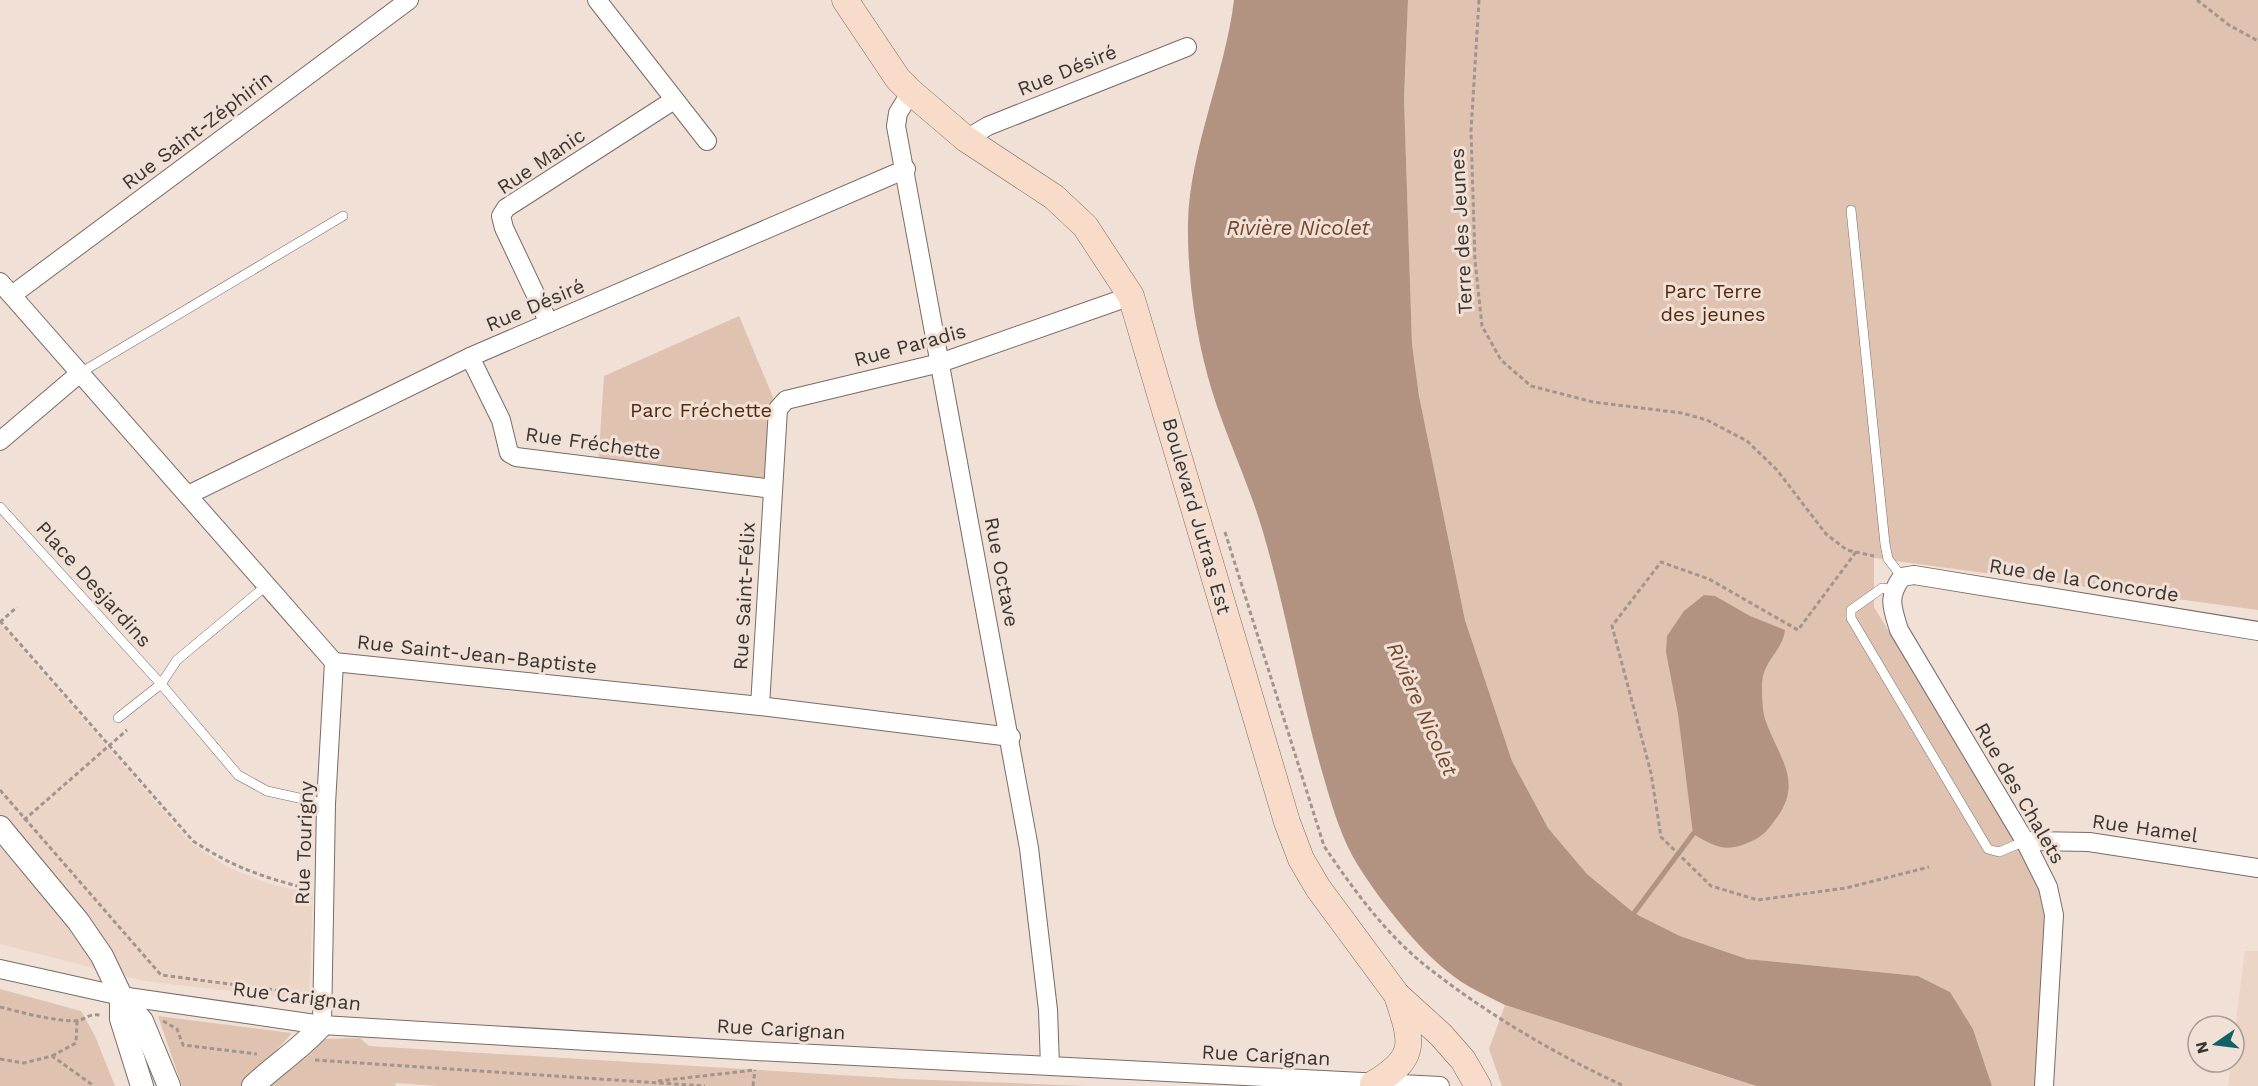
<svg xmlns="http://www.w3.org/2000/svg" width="2258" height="1086" font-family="'Work Sans',sans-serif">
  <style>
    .built { fill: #ecd4c6 }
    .green { fill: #e0c2b1 }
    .water { fill: #b29280 }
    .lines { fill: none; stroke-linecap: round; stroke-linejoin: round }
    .stream { stroke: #b29280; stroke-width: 5 }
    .service-casing { stroke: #7a6c64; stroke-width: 10 }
    .minor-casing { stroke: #7a6c64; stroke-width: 20 }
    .tertiary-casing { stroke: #7a6c64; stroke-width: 24 }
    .secondary-casing { stroke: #7a6c64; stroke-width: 27 }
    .path { stroke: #a1958e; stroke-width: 3; stroke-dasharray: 4.5 3; stroke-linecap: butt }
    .service { stroke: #fff; stroke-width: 9 }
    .minor { stroke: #fff; stroke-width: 18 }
    .tertiary { stroke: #fff; stroke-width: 22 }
    .secondary { stroke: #f8dcc9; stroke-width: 26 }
    .labels { text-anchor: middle; stroke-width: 6; stroke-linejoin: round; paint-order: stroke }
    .street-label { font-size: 20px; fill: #3b3531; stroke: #f0e0d6 }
    .park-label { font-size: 20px; fill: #54290a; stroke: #f0e0d6 }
    .water-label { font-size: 21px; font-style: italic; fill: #76482b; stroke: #f0e0d6 }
  </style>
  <rect width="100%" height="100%" fill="#f0e0d6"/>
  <!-- built -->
  <g class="built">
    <polygon points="0,624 191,843 227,867 270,884 313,894 309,1000 144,981 0,944"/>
    <polygon points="2245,951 2258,951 2258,1086 2228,1086 2231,1062 2234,1062 2234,1037"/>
  </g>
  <!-- green -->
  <g class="green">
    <polygon points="1408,0 2258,0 2258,610 1874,558 1874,607 2018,844 2056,888 2044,1086 1992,1086 1973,1029 1950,992 1918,976 1747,959 1680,936 1634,913 1587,874 1548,828 1512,761 1465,620 1419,396 1412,344 1404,98"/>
    <polygon points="739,316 778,409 773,489 598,467 604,376"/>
    <polygon points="0,989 81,1011 95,1036 115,1086 0,1086"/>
    <polygon points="1505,1005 1755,1086 1502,1086 1489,1049"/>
    <polygon points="158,1016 292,1033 245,1086 182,1086"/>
    <polygon points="360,1038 369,1046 906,1079 1086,1086 438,1086 396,1083 395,1086 265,1086 325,1039"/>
  </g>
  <!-- water -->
  <g class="water">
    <path d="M1234,0H1408L1404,98L1412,344L1419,396L1465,620L1512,761L1548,828L1587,874L1634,913L1680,936L1747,959L1918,976L1950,992L1973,1029L1992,1086H1756L1505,1005C1485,995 1465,986 1448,972C1415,946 1374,893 1353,857C1338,829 1330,799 1321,768C1299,690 1286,610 1263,532C1249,484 1227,439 1212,391C1196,338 1187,277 1188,222C1190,149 1225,74 1234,0Z"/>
    <path d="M1704,595L1715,596L1750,616L1785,630C1783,650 1763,661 1762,683C1762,694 1762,709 1765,719C1778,757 1805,782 1775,820C1769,828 1765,834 1756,839C1729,853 1718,849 1693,834L1678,714L1666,652L1667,636L1684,611Z"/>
  </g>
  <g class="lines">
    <!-- stream -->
    <polyline class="stream" points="1634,913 1693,834"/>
    <!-- service casing -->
    <g class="service-casing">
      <g id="service">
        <polyline points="1851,210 1885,544 1888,559 1902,577"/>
        <polyline points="80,373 343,216"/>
        <polyline points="0,507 161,684 238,775 267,791 326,804"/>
        <polyline points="1892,590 1882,588 1851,610 1851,618 1988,849 1999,852 2025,841"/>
        <polyline points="118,718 161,684 177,660 267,585"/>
      </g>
    </g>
    <!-- minor casing -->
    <g class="minor-casing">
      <g id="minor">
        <polyline points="597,0 707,141"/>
        <polyline points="911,92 898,113 896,126 1029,848 1048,1010 1050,1066"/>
        <polyline points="966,139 988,126 1187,47"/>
        <polyline points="0,282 334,662 760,706 1011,737"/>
        <polyline points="12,295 409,0"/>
        <polyline points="549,323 504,228 501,216 506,208 674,100"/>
        <polyline points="470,357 501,420 509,453 516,457 773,489"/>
        <polyline points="0,441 80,373"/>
        <polyline points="188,495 470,357 906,169"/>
        <polyline points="760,706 778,409 786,400 940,363 1131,296"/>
        <polyline points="2025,841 2089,842 2258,868"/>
        <polyline points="0,969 121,996 322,1025 756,1051 1440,1086"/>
        <polyline points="322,1025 326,804 334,662"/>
        <path d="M2044,1086L2054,915L2048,887L2025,841L1899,630C1892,607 1887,597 1902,577L1914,575L2258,631"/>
      </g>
    </g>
    <!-- tertiary casing -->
    <g class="tertiary-casing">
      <g id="tertiary">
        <polyline points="0,827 78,921 102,956 121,996 142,1021 169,1086"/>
        <polyline points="121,996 121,1019 142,1086"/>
        <path d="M253,1086C275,1065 302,1048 322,1025"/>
      </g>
    </g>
    <!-- secondary casing -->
    <g class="secondary-casing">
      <g id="secondary">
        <polyline points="845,0 898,79 911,92 966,139 1054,197 1085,226 1131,296 1287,822 1301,859 1318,888 1397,995 1441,1035 1463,1060 1478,1086"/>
        <path d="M1373,1084C1419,1057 1412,1042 1397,995"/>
      </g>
    </g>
    <!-- path -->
    <g class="path">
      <polyline points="1479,0 1471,131 1475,260 1482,326 1501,360 1531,386 1593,402 1682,413 1707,420 1747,441 1777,470 1826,534 1847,550 1874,556"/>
      <polyline points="2197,0 2229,25 2258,41"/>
      <path d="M1225,532L1324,846C1355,892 1390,940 1435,973C1492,1017 1559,1056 1624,1086"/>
      <polyline points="1856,552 1798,630 1709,579 1661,562 1612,626 1651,773 1661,837 1711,886 1758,900 1846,888 1929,867"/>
      <path d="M0,621L193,841C235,868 260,876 308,889"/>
      <polyline points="0,622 17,607"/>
      <polyline points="0,790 161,975 306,994"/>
      <polyline points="24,820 127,730"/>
      <path d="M0,1007C24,1013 49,1020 74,1021C85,1021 87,1013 100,1015"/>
      <polyline points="163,1021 177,1029 183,1045 257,1054"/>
      <polyline points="52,1056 76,1043 77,1021"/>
      <polyline points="0,1059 24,1063 52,1056 94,1086"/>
      <polyline points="315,1060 705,1086"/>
      <polyline points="658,1081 755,1070"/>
      <polyline points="753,1086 755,1070"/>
    </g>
    <!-- service -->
    <use href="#service" class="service"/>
    <!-- minor -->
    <use href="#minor" class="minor"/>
    <!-- tertiary -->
    <use href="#tertiary" class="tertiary"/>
    <!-- secondary -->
    <use href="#secondary" class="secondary"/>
  </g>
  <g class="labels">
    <!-- street labels -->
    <g class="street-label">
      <text transform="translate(1067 70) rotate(-22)" y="7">Rue Désiré</text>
      <text transform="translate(197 130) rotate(-37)" y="7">Rue Saint-Zéphirin</text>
      <text transform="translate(541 161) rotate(-34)" y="7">Rue Manic</text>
      <text transform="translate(1461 231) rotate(-93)" y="7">Terre des Jeunes</text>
      <text transform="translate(535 305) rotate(-23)" y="7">Rue Désiré</text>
      <text transform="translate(910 345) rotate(-15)" y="7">Rue Paradis</text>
      <text transform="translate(593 443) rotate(8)" y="7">Rue Fréchette</text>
      <text transform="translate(1197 516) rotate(74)" y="7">Boulevard Jutras Est</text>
      <text transform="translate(1002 572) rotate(79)" y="7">Rue Octave</text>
      <text transform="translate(2084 580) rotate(9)" y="7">Rue de la Concorde</text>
      <text transform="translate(94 584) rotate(48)" y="7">Place Desjardins</text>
      <text transform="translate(744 596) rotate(-87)" y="7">Rue Saint-Félix</text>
      <text transform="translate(477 654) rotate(6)" y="7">Rue Saint-Jean-Baptiste</text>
      <text transform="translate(2020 793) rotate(60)" y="7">Rue des Chalets</text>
      <text transform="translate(2145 828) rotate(8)" y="7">Rue Hamel</text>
      <text transform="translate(304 843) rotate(-88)" y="7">Rue Tourigny</text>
      <text transform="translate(297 996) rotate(7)" y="7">Rue Carignan</text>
      <text transform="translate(781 1029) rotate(3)" y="7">Rue Carignan</text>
      <text transform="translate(1266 1055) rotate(3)" y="7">Rue Carignan</text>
    </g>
    <!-- park labels -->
    <g class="park-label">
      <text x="1713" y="298">Parc Terre<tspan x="1713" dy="23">des jeunes</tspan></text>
      <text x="701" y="417">Parc Fréchette</text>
    </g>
    <!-- water labels -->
    <g class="water-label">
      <text x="1298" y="235">Rivière Nicolet</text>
      <text transform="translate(1422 709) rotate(66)" y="7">Rivière Nicolet</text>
    </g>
  </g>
  <!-- north arrow -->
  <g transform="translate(2216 1044) rotate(256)"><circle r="28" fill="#f0e0d6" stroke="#a89c94" stroke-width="1.5"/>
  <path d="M0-4.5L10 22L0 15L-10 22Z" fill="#116167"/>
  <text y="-9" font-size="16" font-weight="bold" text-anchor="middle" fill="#3b3531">N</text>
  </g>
</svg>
